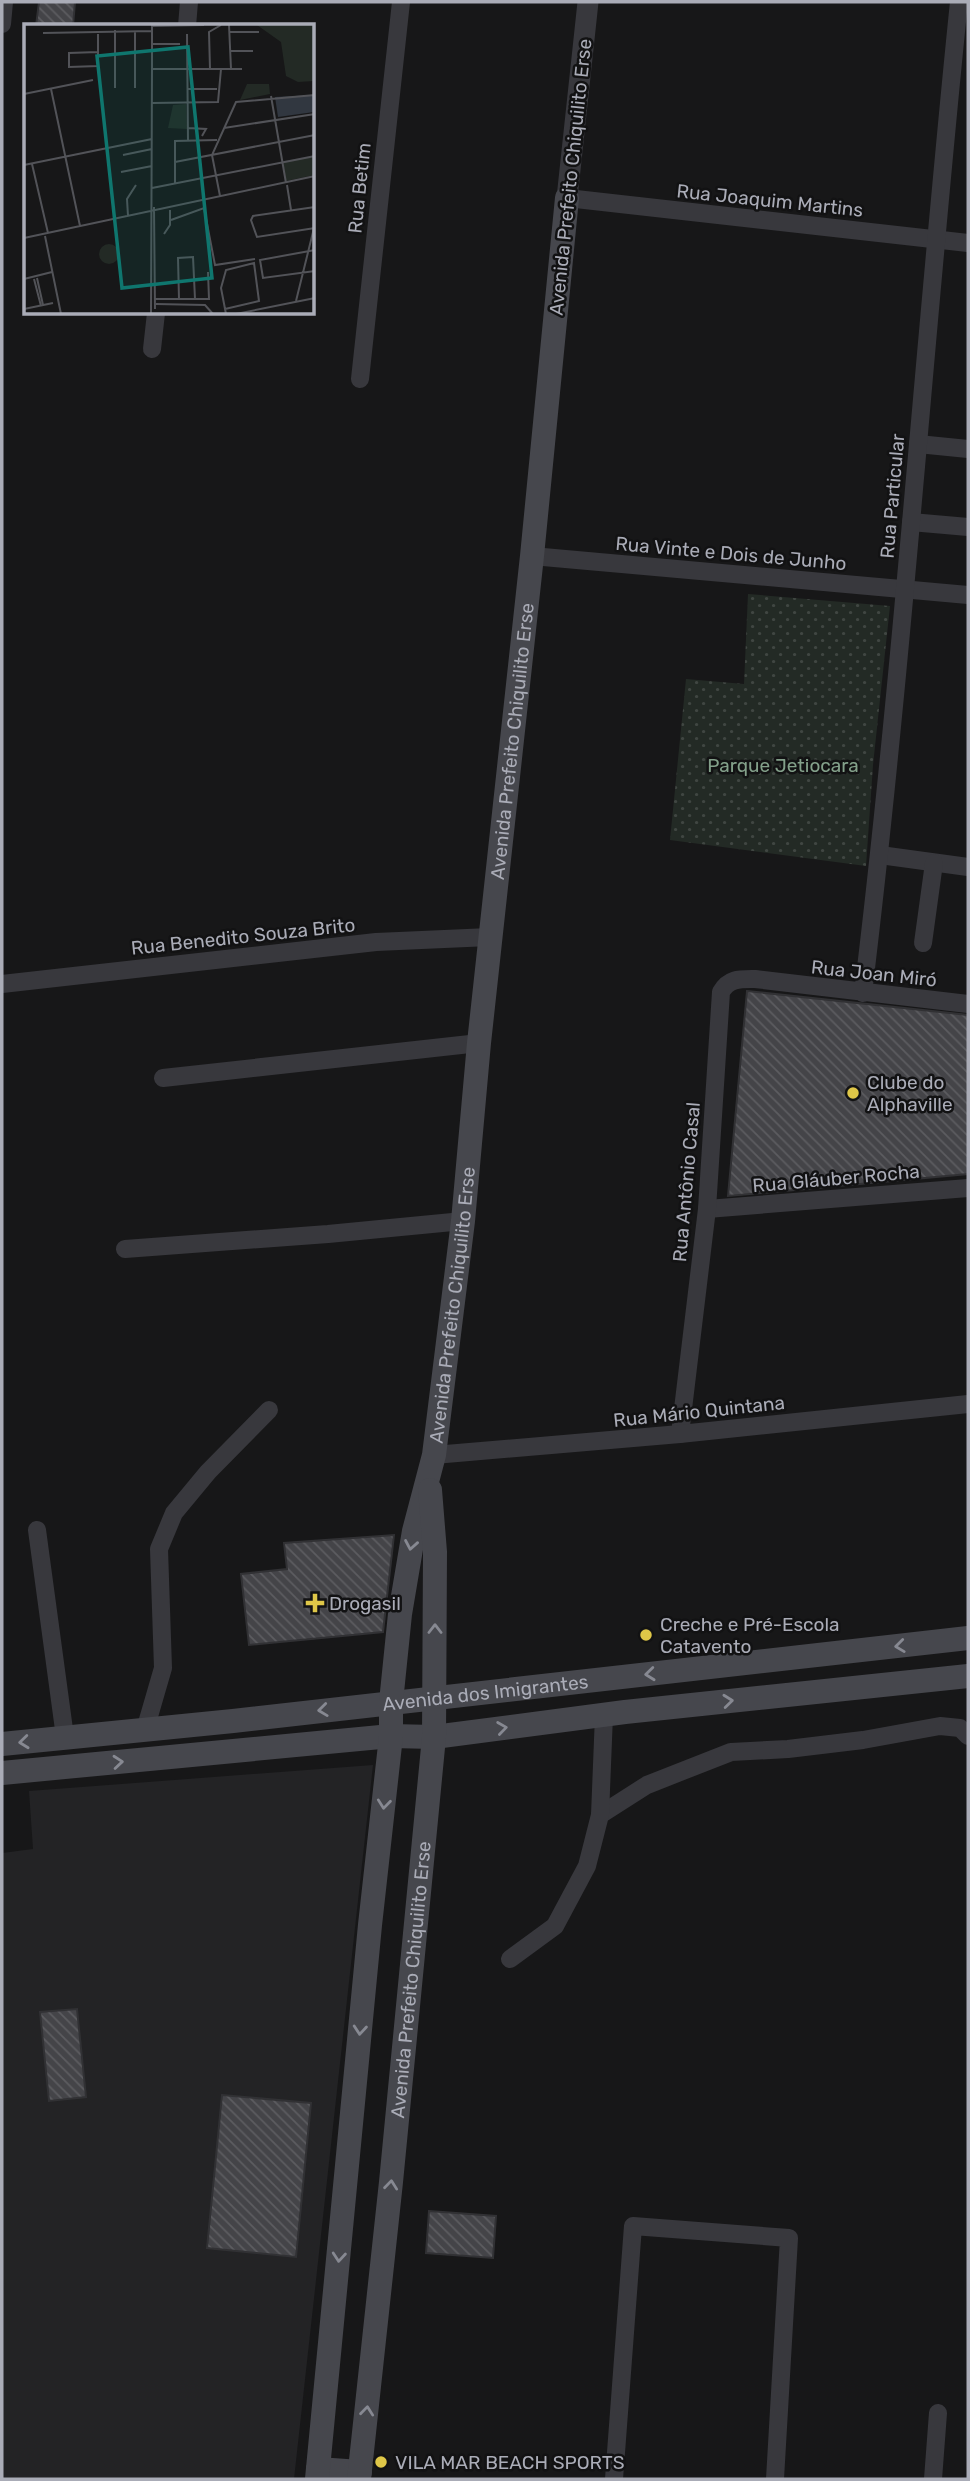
<svg xmlns="http://www.w3.org/2000/svg" width="970" height="2481" font-family="Rubik,sans-serif">
  <style>
    .built { fill: #232325 }
    .park { fill: url(#park-dots) }
    .building { fill: url(#building-back-hatch); stroke: #313134; stroke-width: 2 }
    .lines { fill: none; stroke-linecap: round; stroke-linejoin: round }
    .minor { stroke: #38383d; stroke-width: 18 }
    .tertiary { stroke: #38383d; stroke-width: 21 }
    .secondary { stroke: #46474d; stroke-width: 24 }
    .oneway { stroke: #878992 }
    .poi-dot { fill: #dfc748; stroke: #121213; stroke-width: 2.5 }
    .labels { text-anchor: middle; stroke-width: 5; stroke-linejoin: round; paint-order: stroke }
    .street-label { font-size: 19px; fill: #aaacb7; stroke: #121213 }
    .park-label { font-size: 19px; fill: #83a08a; stroke: #121213 }
    .poi-label { font-size: 19px; fill: #aaacb7; stroke: #121213; text-anchor: start }
    .inset-road { fill: none; stroke: #525358; stroke-width: 2 }
    .view { fill: #0f766e; fill-opacity: 0.15; stroke: #0f766e; stroke-width: 3.5 }
    .inset-edge { fill: none; stroke: #aaacb7; stroke-width: 3.5 }
  </style>
  <defs>
    <pattern id="park-dots" width="8" height="8" patternUnits="userSpaceOnUse" patternTransform="scale(1.75)"><rect width="8" height="8" fill="#232a25"/><path d="M2 2h.1M6 6h.1" fill="none" stroke="#404642" stroke-width="1.8" stroke-linecap="round"/></pattern>
    <pattern id="building-back-hatch" width="6" height="6" patternUnits="userSpaceOnUse" patternTransform="scale(1.75)"><rect width="6" height="6" fill="#444448"/><path d="M-1 5l2 2M0 0l6 6M5-1l2 2" fill="none" stroke="#5c5c60"/></pattern>
  </defs>
  <rect width="100%" height="100%" fill="#171718"/>
  <!-- built -->
  <polygon class="built" points="373,1765 294,2479 2,2479 2,1853 33,1849 29,1791"/>
  <!-- park -->
  <polygon class="park" points="748,594 890,606 873,765 866,866 670,840 686,679 744,684"/>
  <!-- building -->
  <g class="building">
    <polygon points="39,2 75,2 73,26 36,26"/>
    <polygon points="747,991 968,1015 968,1174 728,1196"/>
    <polygon points="394,1535 383,1632 249,1645 241,1574 287,1569 284,1543"/>
    <polygon points="77,2009 86,2097 49,2101 40,2012"/>
    <polygon points="222,2095 311,2103 296,2257 207,2248"/>
    <polygon points="429,2211 496,2216 493,2258 426,2253"/>
  </g>
  <g class="lines">
    <!-- minor -->
    <g class="minor">
      <polyline points="2,24 4,2"/>
      <polyline points="187,26 189,2"/>
      <polyline points="567,198 968,243"/>
      <polyline points="152,349 156,313"/>
      <polyline points="360,379 401,2"/>
      <polyline points="918,444 968,449"/>
      <polyline points="911,522 968,527"/>
      <polyline points="532,556 968,595"/>
      <polyline points="880,855 968,867"/>
      <polyline points="923,943 934,863"/>
      <polyline points="2,984 376,942 490,937"/>
      <path d="M863,993C903,664 925,332 959,2"/>
      <polyline points="163,1078 479,1043"/>
      <polyline points="707,1209 968,1188"/>
      <polyline points="125,1249 328,1234 463,1221"/>
      <path d="M680,1434L707,1209L721,992C729,978 740,979 755,979L968,1004"/>
      <polyline points="434,1455 680,1434 968,1404"/>
      <polyline points="37,1530 65,1737"/>
      <polyline points="145,1730 163,1668 159,1549 174,1513 208,1472 269,1410"/>
      <polyline points="600,1815 647,1785 731,1752 788,1749 863,1740 940,1726 960,1728 968,1736"/>
      <polyline points="510,1959 555,1926 587,1866 600,1815 604,1715"/>
      <polyline points="614,2479 633,2226 789,2238 775,2479"/>
      <polyline points="933,2479 938,2413"/>
    </g>
    <!-- tertiary -->
    <polyline class="tertiary" points="567,198 588,2"/>
    <!-- secondary -->
    <g class="secondary">
      <path id="s1" d="M2,1744L233,1721L968,1638"/>
      <polyline points="2,1773 391,1736 434,1737 625,1712 968,1676"/>
      <polyline points="318,2469 360,2472"/>
      <path id="s2" d="M317,2479L370,1925L391,1736V1702L400,1614L414,1531L434,1455L463,1221L479,1043L532,556L567,198"/>
      <path id="s3" d="M359,2479L391,2182L434,1737L435,1552L430,1490"/>
    </g>
  </g>
  <!-- one-way arrows -->
  <defs><path id="oneway-chevron" d="M-2-3.5L2.5 0L-2 3.5" fill="none" stroke-width="1.6" stroke-linecap="round" stroke-linejoin="round" transform="scale(1.75)"/></defs>
  <g class="oneway">
    <use href="#oneway-chevron" transform="translate(411 1545) rotate(100)"/>
    <use href="#oneway-chevron" transform="translate(435 1629) rotate(-90)"/>
    <use href="#oneway-chevron" transform="translate(900 1646) rotate(173)"/>
    <use href="#oneway-chevron" transform="translate(650 1674) rotate(174)"/>
    <use href="#oneway-chevron" transform="translate(728 1701) rotate(-6)"/>
    <use href="#oneway-chevron" transform="translate(323 1710) rotate(173)"/>
    <use href="#oneway-chevron" transform="translate(502 1728) rotate(-8)"/>
    <use href="#oneway-chevron" transform="translate(24 1742) rotate(174)"/>
    <use href="#oneway-chevron" transform="translate(118 1762) rotate(-5)"/>
    <use href="#oneway-chevron" transform="translate(384 1804) rotate(96)"/>
    <use href="#oneway-chevron" transform="translate(360 2030) rotate(95)"/>
    <use href="#oneway-chevron" transform="translate(391 2185) rotate(-84)"/>
    <use href="#oneway-chevron" transform="translate(339 2257) rotate(95)"/>
    <use href="#oneway-chevron" transform="translate(367 2411) rotate(-84)"/>
  </g>
  <!-- markers -->
  <g class="poi-dot">
    <circle cx="853" cy="1093" r="7"/>
    <path d="M311.5 1592.5h7v7h7v7h-7v7h-7v-7h-7v-7h7z"/>
    <circle cx="646" cy="1635" r="7"/>
    <circle cx="381" cy="2462" r="7"/>
  </g>
  <g class="labels">
    <!-- street labels -->
    <g class="street-label">
      <text transform="translate(570 177) rotate(-84)" y="7">Avenida Prefeito Chiquilito Erse</text>
      <text transform="translate(359 188) rotate(-84)" y="7">Rua Betim</text>
      <text transform="translate(770 200) rotate(6)" y="7">Rua Joaquim Martins</text>
      <text transform="translate(892 496) rotate(-85)" y="7">Rua Particular</text>
      <text transform="translate(731 553) rotate(5)" y="7">Rua Vinte e Dois de Junho</text>
      <text dy="7" stroke="none"><textPath href="#s2" startOffset="1750">Avenida Prefeito Chiquilito Erse</textPath></text>
      <text transform="translate(243 936) rotate(-6)" y="7">Rua Benedito Souza Brito</text>
      <text transform="translate(874 973) rotate(6)" y="7">Rua Joan Miró</text>
      <text transform="translate(836 1178) rotate(-5)" y="7">Rua Gláuber Rocha</text>
      <text transform="translate(686 1182) rotate(-85)" y="7">Rua Antônio Casal</text>
      <text dy="7" stroke="none"><textPath href="#s2" startOffset="1183">Avenida Prefeito Chiquilito Erse</textPath></text>
      <text transform="translate(699 1411) rotate(-6)" y="7">Rua Mário Quintana</text>
      <text dy="7" stroke="none"><textPath href="#s1" startOffset="486">Avenida dos Imigrantes</textPath></text>
      <text dy="7" stroke="none"><textPath href="#s3" startOffset="502">Avenida Prefeito Chiquilito Erse</textPath></text>
    </g>
    <!-- park labels -->
    <g class="park-label">
      <text x="783" y="772">Parque Jetiocara</text>
    </g>
    <!-- poi labels -->
    <g class="poi-label">
      <text x="867" y="1089">Clube do<tspan x="867" dy="22">Alphaville</tspan></text>
      <text x="329" y="1610">Drogasil</text>
      <text x="660" y="1631">Creche e Pré-Escola<tspan x="660" dy="22">Catavento</tspan></text>
      <text x="395" y="2469">VILA MAR BEACH SPORTS</text>
    </g>
  </g>
  <!-- overview -->
  <g transform="translate(24 24)">
    <rect width="290" height="290" fill="#171718"/>
    <path d="M233,1H290V57L274,58L262,52L257,18Z" fill="#232a25"/>
    <path d="M223,60H245L246,70L216,76ZM162,80L163,105L144,104L149,81ZM290,133V151L262,157L259,137Z" fill="#232a25"/>
    <path d="M75 230a10 10 0 1 1 20 0a10 10 0 1 1-20 0Z" fill="#232a25"/>
    <path d="M290,71V88L254,93L251,73Z" fill="#313740"/>
    <path class="inset-road" d="M128,1V45H218M205,1L207,45M128,2L180,1M206,8H235M19,9L128,7M74,10V42L45,43V29L74,28M163,10L164,117M128,20H156M207,27H229M186,45L185,8L197,1M91,64V6M111,64V7M27,65L56,202M164,65H193M0,70L69,56M247,72L262,159M128,79L194,78L197,45M164,104L182,105L178,112M200,104L291,90M99,131L128,125M151,138L291,111M8,140L24,209M0,141L128,115M97,148L128,142M151,160V117L193,116M263,161L267,186M128,164L291,132M196,172L188,131L212,78L291,71M130,183L131,285M291,183L229,192L227,196L233,213L291,204M104,192L103,175L112,161M147,196L180,184L191,241L231,235M140,210L146,201V186M21,212L37,290M0,214L291,152M291,226L236,236L239,254L291,247M13,254L19,281M0,255L28,248M10,255L17,282M131,275H185L184,248M155,275L154,234L169,233L171,275M272,277L290,204M132,280L181,281L189,290M0,285L29,279M201,285L235,277L230,239L202,246L197,264L202,290M127,290L128,45M212,290L291,274"/>
    <path class="view" d="M164,23L188,254L98,264L73,32Z"/>
    <rect width="290" height="290" class="inset-edge"/>
  </g>
  <!-- border -->
  <rect width="970" height="2481" fill="none" stroke="#aaacb7" stroke-width="7"/>
</svg>
